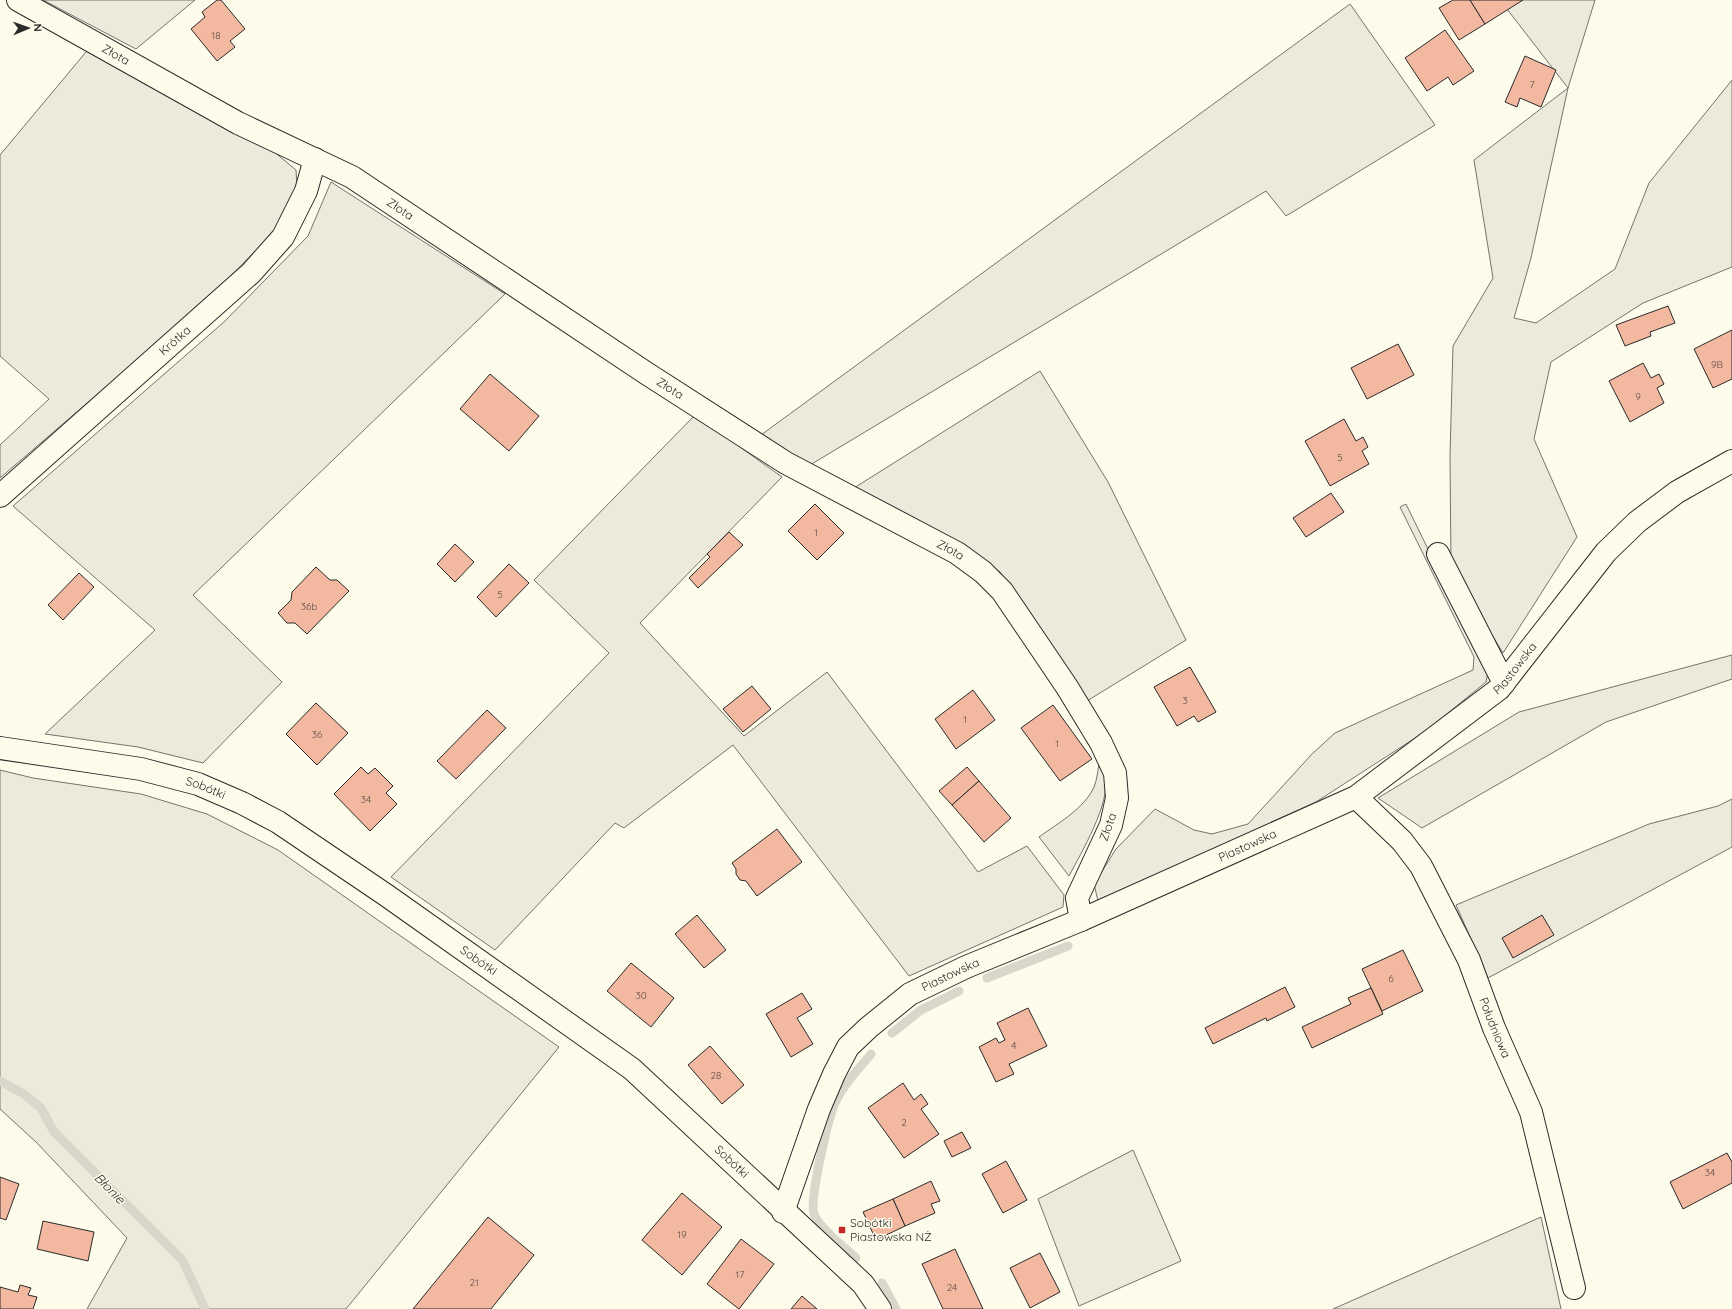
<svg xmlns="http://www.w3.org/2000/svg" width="1732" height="1309" font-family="Quicksand,sans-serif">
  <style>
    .green { fill: #ecebdb; stroke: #74746e }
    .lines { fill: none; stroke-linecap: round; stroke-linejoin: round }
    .stream { stroke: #d8d7c9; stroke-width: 9 }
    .building { fill: #f2b8a0; stroke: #2b2b2b }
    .minor-casing { stroke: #2b2b2b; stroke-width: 24 }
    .minor { stroke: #fdfbea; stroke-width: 22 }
    .poi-dot { fill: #c62828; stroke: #fdfbea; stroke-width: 1.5 }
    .labels { text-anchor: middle; stroke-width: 3; stroke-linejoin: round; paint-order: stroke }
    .number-label { font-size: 10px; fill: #5d4e48 }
    .street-label { font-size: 12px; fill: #2b2b2b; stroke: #fdfbea }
    .poi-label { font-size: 12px; fill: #2b2b2b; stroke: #fdfbea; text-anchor: start }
    .water-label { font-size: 13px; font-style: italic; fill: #2b2b2b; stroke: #fdfbea }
  </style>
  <rect width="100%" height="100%" fill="#fdfbea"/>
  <!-- green -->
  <g class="green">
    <polygon points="43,0 195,0 136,49"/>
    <polygon points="1500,0 1595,0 1568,88 1531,258 1514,318 1536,323 1615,269 1649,183 1732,80 1732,267 1643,303 1551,362 1534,439 1577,537 1503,653 1451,568 1450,455 1453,346 1493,278 1474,160 1568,88"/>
    <polygon points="1350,4 1435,125 1286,216 1266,191 810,465 761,435"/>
    <polygon points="91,46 273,151 296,170 297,186 280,226 208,299 0,478 0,445 49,399 0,356 0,155"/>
    <polygon points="331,182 505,294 193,595 282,682 203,763 138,747 45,734 155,630 13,506 225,321 308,236"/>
    <polygon points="1040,371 1108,482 1186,640 1087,701 1000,572 946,537 854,488"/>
    <polygon points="695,415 782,477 640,623 744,736 827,672 978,872 1027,846 1064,895 1063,907 909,976 733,745 624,828 615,823 495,950 391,877 609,653 534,580"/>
    <polygon points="1406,504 1488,672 1486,682 1426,731 1316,802 1098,901 1094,884 1116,849 1155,809 1194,830 1212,834 1248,824 1312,754 1335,733 1473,670 1474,657 1400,507"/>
    <polygon points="1732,655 1732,679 1606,722 1422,828 1378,798 1519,712"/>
    <path d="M1099,763C1101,767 1104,772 1105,777C1111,803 1081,853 1069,876L1039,837C1058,823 1084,809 1094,787C1097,780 1098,770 1099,763Z"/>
    <polygon points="0,770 33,778 141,794 207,814 278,850 559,1047 346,1309 87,1309 127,1238 36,1142 0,1109"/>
    <polygon points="1732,799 1732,847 1488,978 1456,905 1649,824 1718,806"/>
    <polygon points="1133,1150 1181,1261 1079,1306 1038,1199"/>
    <polygon points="1541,1217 1561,1309 1333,1309"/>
  </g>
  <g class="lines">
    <!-- stream -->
    <g class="stream">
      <polyline points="987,978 1068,946"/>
      <polyline points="892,1033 921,1010 959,991"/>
      <polyline points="0,1081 24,1094 41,1108 54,1132 183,1261 205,1309"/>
      <path d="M856,1258C845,1248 818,1227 814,1214C809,1200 828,1119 835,1103C843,1085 858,1070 871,1054"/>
      <polyline points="882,1283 896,1309"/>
    </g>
  </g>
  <!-- building -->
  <g class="building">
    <polygon points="217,0 221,0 245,29 230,41 235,47 217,61 191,29 205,17 202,12"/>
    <polygon points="1453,0 1470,0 1485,24 1459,40 1439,8"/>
    <polygon points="1470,0 1523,0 1485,24"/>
    <polygon points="1445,30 1474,71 1453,85 1448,77 1427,91 1405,58"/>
    <polygon points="1525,56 1556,70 1541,107 1520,98 1517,107 1505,102"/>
    <polygon points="1668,306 1675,323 1650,332 1651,336 1625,346 1616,325"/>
    <polygon points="1732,330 1732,379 1713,388 1694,349"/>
    <polygon points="1398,344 1414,375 1367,399 1351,368"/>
    <polygon points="1643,363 1651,378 1659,374 1664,384 1657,388 1664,403 1630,422 1609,381"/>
    <polygon points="490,374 539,416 509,451 460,409"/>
    <polygon points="1344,419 1356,441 1363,437 1368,447 1362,451 1369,464 1330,486 1305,441"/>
    <polygon points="1331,493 1344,512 1306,537 1293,518"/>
    <polygon points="815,504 844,533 817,560 788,531"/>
    <polygon points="729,532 743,545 698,588 689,578 710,557 707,554"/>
    <polygon points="455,544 474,562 455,582 437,564"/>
    <polygon points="509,564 529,583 496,617 477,597"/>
    <polygon points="316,567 330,580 337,580 349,591 307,634 295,623 287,623 278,613 291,600 292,592"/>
    <polygon points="79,573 94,587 63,620 48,605"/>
    <polygon points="1190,667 1216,712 1198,722 1194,716 1177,726 1154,687"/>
    <polygon points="752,686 771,709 743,732 723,709"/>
    <polygon points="973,690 995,720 956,749 935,719"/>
    <polygon points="316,703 348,733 317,765 286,734"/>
    <polygon points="1053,705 1092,759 1060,781 1021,728"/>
    <polygon points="487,710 506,728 456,779 437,761"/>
    <polygon points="361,767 368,774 375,768 393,786 386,793 397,804 370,831 334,794"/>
    <polygon points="967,767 979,781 952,805 939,791"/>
    <polygon points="979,781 1011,818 984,842 952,805"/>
    <polygon points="777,829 802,862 757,896 746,881 740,880 736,874 736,869 732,863"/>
    <polygon points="697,915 726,950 704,968 675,934"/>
    <polygon points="1542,915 1554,935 1513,958 1502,938"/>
    <polygon points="1403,950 1423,991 1382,1011 1362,969"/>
    <polygon points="631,963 674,998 651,1027 607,991"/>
    <polygon points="1285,987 1295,1007 1267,1021 1266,1018 1213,1044 1205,1028"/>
    <polygon points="1371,988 1383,1014 1312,1048 1302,1027 1351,1004 1348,998"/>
    <polygon points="802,993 812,1009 797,1018 813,1044 791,1057 766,1014"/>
    <polygon points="1028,1008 1047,1046 1009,1064 1014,1074 996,1082 979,1047 996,1038 999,1043 1005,1040 997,1023"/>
    <polygon points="710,1046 744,1085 722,1104 688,1065"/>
    <polygon points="903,1083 914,1100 921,1094 928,1104 921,1109 939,1134 904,1158 868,1108"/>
    <polygon points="962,1132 971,1148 952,1157 944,1141"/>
    <polygon points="1727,1153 1732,1162 1732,1183 1683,1209 1670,1182"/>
    <polygon points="1006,1161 1027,1200 1003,1213 982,1174"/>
    <polygon points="0,1177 19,1184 6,1220 0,1218"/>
    <polygon points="931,1181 940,1201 931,1204 935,1213 905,1226 893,1199"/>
    <polygon points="682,1193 722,1227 682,1275 642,1240"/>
    <polygon points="893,1199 905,1226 876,1240 863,1212"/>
    <polygon points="488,1217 534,1255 491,1309 413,1309"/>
    <polygon points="43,1221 94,1232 88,1261 37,1249"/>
    <polygon points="741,1239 774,1264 739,1309 707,1284"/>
    <polygon points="955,1249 983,1309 943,1309 922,1264"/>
    <polygon points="1040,1253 1060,1292 1030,1308 1010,1268"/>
    <polygon points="20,1285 31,1288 28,1295 37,1297 33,1309 0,1309 0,1287 18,1292"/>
    <polygon points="802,1296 817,1309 791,1309"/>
  </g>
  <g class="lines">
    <!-- minor casing -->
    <g class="minor-casing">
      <g id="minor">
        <path id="s1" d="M18,0L238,123L352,177L646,373L786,463L957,553L983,572L1002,591L1067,687L1101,743L1115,773L1117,798L1111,825L1077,898L1081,920"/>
        <path id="s2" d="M0,496L251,273L283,237L306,191L315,159"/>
        <polyline points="1438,554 1504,683"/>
        <path id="s3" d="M0,748L141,769L198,784L242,803L278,822L386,895L632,1069L863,1284L880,1309"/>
        <path id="s4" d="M1356,797L1402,841L1421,866L1469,960L1494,1028L1531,1112L1574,1288"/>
        <path id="s5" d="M783,1212L819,1109L834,1074L848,1047L868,1028L910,994L966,967L1081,920L1356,797L1499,689L1606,552L1637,522L1677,492L1732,461"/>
      </g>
    </g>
    <!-- minor -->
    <use href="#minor" class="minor"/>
  </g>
  <!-- markers -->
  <rect class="poi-dot" x="838" y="1226" width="8" height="8" rx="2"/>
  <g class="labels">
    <!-- number labels -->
    <g class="number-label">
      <text x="216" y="39">18</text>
      <text x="1532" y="88">7</text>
      <text x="1717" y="368">9B</text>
      <text x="1638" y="400">9</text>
      <text x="1340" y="461">5</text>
      <text x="816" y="536">1</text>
      <text x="500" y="598">5</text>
      <text x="309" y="610">36b</text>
      <text x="1185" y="704">3</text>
      <text x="965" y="723">1</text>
      <text x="317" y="738">36</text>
      <text x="1057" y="747">1</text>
      <text x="366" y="803">34</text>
      <text x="1391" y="982">6</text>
      <text x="641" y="999">30</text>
      <text x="1014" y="1049">4</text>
      <text x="716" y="1079">28</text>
      <text x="904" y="1126">2</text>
      <text x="1710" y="1176">34</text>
      <text x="682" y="1238">19</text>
      <text x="740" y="1278">17</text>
      <text x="474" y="1286">21</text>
      <text x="952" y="1291">24</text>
    </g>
    <!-- street labels -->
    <g class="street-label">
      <text dy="4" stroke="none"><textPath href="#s1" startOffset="112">Złota</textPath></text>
      <text dy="4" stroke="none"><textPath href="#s1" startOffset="436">Złota</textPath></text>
      <text dy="4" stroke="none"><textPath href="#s2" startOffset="234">Krótka</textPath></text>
      <text dy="4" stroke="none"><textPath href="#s1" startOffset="760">Złota</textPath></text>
      <text dy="4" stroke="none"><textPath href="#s1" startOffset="1084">Złota</textPath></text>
      <text dy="4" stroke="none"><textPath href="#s5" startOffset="952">Piastowska</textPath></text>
      <text dy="4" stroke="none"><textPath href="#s3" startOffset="210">Sobótki</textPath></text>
      <text transform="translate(1108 827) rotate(-71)" y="4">Złota</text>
      <text dy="4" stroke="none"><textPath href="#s5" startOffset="628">Piastowska</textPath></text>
      <text dy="4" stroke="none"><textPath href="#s3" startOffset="534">Sobótki</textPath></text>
      <text dy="4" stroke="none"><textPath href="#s5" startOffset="304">Piastowska</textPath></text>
      <text dy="4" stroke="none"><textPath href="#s4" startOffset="273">Południowa</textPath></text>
      <text dy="4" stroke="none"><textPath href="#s3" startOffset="858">Sobótki</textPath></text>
    </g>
    <!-- poi labels -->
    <g class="poi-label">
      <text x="850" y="1227">Sobótki<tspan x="850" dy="14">Piastowska NŻ</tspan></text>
    </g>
    <!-- water labels -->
    <g class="water-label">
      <text transform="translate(110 1188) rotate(45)" y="5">Błonie</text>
    </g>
  </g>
  <!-- north arrow -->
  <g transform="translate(28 28) rotate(88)" stroke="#fdfbea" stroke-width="3" paint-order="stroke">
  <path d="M0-3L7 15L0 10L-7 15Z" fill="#2b2b2b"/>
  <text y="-6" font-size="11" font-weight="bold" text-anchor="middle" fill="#2b2b2b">N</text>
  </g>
</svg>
